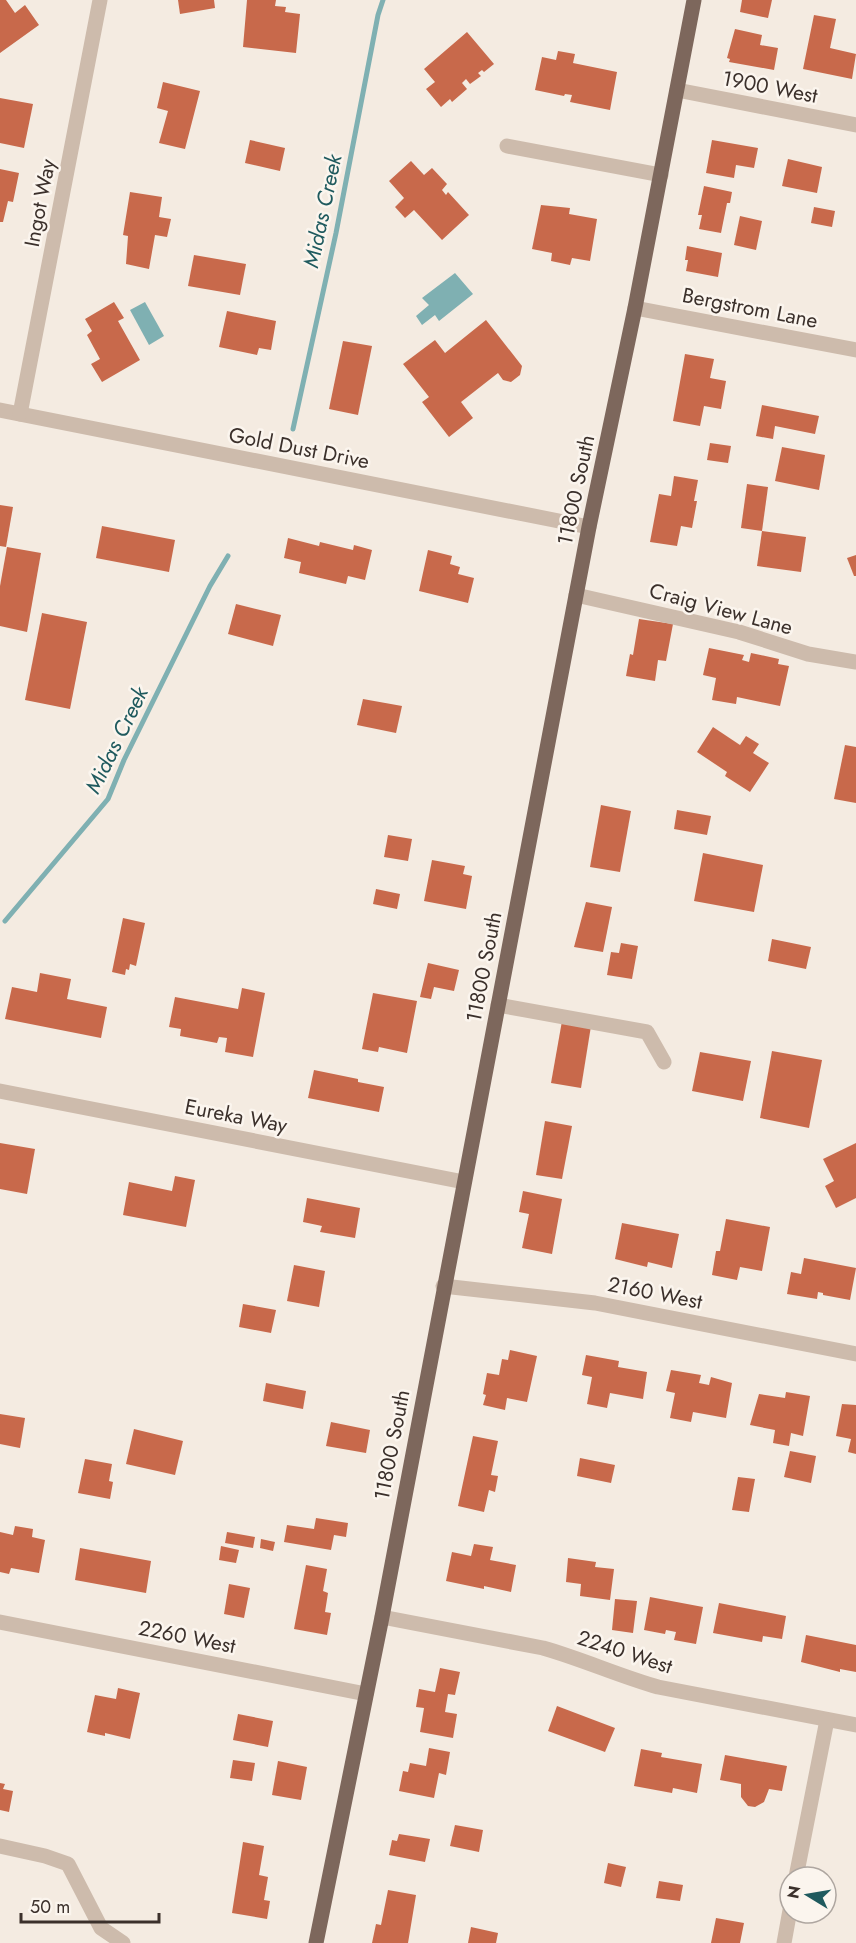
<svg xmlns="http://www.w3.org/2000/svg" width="856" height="1943" font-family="Jost,sans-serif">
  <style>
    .water { fill: #7fb0b2 }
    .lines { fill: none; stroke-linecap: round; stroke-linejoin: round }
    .stream { stroke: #7fb0b2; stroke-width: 5 }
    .building { fill: #c8694b }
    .minor { stroke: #cdbbac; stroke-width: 15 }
    .major { stroke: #7d675c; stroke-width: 15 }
    .labels { text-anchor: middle; stroke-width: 5; stroke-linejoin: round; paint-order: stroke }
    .street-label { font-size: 21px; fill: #3b302b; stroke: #fbf5ee }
    .water-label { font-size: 22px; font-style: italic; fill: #1f5a5e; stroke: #fbf5ee }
  </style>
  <rect width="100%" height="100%" fill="#f4ebe1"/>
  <!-- water -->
  <g class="water">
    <polygon points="455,273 473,294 439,321 435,315 422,325 416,316 429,305 422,298"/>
    <polygon points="145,302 164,336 149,345 130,310"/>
  </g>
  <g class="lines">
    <!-- stream -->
    <g class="stream">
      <polyline points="293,429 336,233 378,15 383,0"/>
      <polyline points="5,921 108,799 124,760 210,586 228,556"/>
    </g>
  </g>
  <!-- building -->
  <g class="building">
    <polygon points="0,0 6,0 15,13 25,5 39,25 0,53"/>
    <polygon points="178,0 214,0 215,8 180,14"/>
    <polygon points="247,0 276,0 275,6 286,7 285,12 300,14 296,53 243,47"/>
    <polygon points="742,0 772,0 768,18 740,12"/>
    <polygon points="814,15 836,19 830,48 856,54 852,79 803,69"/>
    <polygon points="735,29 762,35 760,45 778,48 774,70 729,62 730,59 727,58"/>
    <polygon points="467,32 494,64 484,72 482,70 478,73 481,76 470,84 466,79 462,83 467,89 452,102 450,99 441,107 426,89 435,82 424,69"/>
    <polygon points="558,51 575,54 573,63 617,72 610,110 570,102 572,95 565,94 564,96 535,90 542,57 556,60"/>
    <polygon points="163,82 200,91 185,149 159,143 168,111 157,108"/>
    <polygon points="0,98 33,104 24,148 0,143"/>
    <polygon points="250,140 285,148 280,171 245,163"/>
    <polygon points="712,140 758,148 754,168 736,165 734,178 706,173"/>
    <polygon points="788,159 822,167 817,193 782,186"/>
    <polygon points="411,161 424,175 432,168 447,184 442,190 446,195 448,192 469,215 442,240 414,210 405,218 395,207 404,198 389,181"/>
    <polygon points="0,169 19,173 13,202 8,201 3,222 0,222"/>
    <polygon points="704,186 732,192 730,203 727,203 721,233 699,229 702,215 698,215"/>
    <polygon points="130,192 162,197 159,217 171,219 167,237 155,235 149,269 126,264 128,236 123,235"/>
    <polygon points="541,205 570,208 569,214 597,219 590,261 572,258 570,265 551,261 552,253 532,249"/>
    <polygon points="814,207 835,211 832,227 811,223"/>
    <polygon points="740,216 762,221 756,250 734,245"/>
    <polygon points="687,246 722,253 718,277 686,271 688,260 685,260"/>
    <polygon points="194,255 246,264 240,295 188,286"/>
    <polygon points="114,302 124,318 118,321 140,360 102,382 91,364 100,359 87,335 92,331 85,319"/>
    <polygon points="227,311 276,321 271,350 259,348 257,355 219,347"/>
    <polygon points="486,320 522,366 520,375 511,382 503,380 498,373 461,402 473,418 449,437 422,402 429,397 403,364 435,340 445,353"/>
    <polygon points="343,341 372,346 358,415 329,409"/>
    <polygon points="685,354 714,359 710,378 726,381 721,409 704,406 700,426 673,421"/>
    <polygon points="762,405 819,416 815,434 775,426 773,439 756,436"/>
    <polygon points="710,443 731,446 728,463 707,460"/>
    <polygon points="782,447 825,455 819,490 775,481"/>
    <polygon points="674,476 698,480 694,501 697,501 692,528 681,526 677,546 650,542 659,494 671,496"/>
    <polygon points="747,484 768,487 762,531 741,528"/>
    <polygon points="0,505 13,507 6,547 0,546"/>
    <polygon points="102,526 175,540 169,572 96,558"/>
    <polygon points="762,531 806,537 801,572 757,566"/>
    <polygon points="288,538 319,546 320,542 353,550 354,545 372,550 365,580 348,576 346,584 299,573 301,562 284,558"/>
    <polygon points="7,547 41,553 27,632 0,626 0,586"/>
    <polygon points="428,550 452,556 450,564 460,567 458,574 474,578 468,603 419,591"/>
    <polygon points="856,555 856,576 854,576 847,558"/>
    <polygon points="236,604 281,615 273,646 228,634"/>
    <polygon points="42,613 87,622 70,709 25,700"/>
    <polygon points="639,619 673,624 666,661 658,660 655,681 626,676 630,654 633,655"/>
    <polygon points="709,648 744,655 742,660 749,662 751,653 779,659 778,664 789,666 780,706 737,697 736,704 712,700 716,678 703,675"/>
    <polygon points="363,699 402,706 396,733 357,725"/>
    <polygon points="713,727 740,745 746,736 759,744 753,753 769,763 750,792 725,776 727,772 697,752"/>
    <polygon points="845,745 856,747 856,803 834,799"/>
    <polygon points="601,805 631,811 620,872 590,867"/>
    <polygon points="677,810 711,816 707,835 674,829"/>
    <polygon points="388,835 412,839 408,861 384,857"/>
    <polygon points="703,853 763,865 754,912 694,901"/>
    <polygon points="432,860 465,866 463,874 472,876 466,909 424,901"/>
    <polygon points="376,889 400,894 397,909 373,904"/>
    <polygon points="586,902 612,907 603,952 574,947"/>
    <polygon points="123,918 145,923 136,966 130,964 129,970 126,969 125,975 112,972"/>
    <polygon points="772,939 811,947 806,969 768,961"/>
    <polygon points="621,943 638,946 632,979 607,975 611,952 619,953"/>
    <polygon points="428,963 459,970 454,991 434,987 431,999 420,997"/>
    <polygon points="40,973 71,979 67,999 107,1007 101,1038 5,1019 12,987 37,992"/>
    <polygon points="242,988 265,993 253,1057 225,1052 227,1038 219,1037 217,1043 180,1036 181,1029 169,1027 175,997 238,1009"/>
    <polygon points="373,993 417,1001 407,1053 379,1047 378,1052 362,1049"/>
    <polygon points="562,1021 591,1026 581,1088 551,1083"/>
    <polygon points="772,1051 822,1060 809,1128 760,1118"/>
    <polygon points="700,1052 751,1061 743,1101 692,1091"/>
    <polygon points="314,1070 358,1079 358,1082 384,1087 379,1112 308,1098"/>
    <polygon points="545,1121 572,1126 562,1179 536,1175"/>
    <polygon points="0,1143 35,1149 27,1194 0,1189"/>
    <polygon points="856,1143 856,1198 836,1208 825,1186 834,1181 823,1159"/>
    <polygon points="175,1176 195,1180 186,1227 123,1215 129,1182 172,1191"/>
    <polygon points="523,1191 562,1199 552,1254 522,1248 529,1214 519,1212"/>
    <polygon points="307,1198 360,1208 355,1238 320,1232 322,1226 303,1222"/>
    <polygon points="726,1219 770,1227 762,1271 740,1267 737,1280 712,1275 716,1251 720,1251"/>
    <polygon points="622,1223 679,1234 672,1268 648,1262 647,1267 615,1259"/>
    <polygon points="804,1258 856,1268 850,1300 823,1295 823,1293 818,1292 817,1299 787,1294 791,1272 801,1274"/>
    <polygon points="294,1265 325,1271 319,1307 287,1301"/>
    <polygon points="243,1304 276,1310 271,1333 239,1327"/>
    <polygon points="510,1350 537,1356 527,1402 507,1398 505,1410 483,1405 486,1395 483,1394 487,1373 499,1375 502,1359 508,1360"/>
    <polygon points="586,1355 619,1361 618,1367 647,1372 643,1399 610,1393 607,1408 587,1404 592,1377 582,1375"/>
    <polygon points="671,1370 701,1375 699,1383 709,1385 711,1377 732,1383 726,1418 693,1412 691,1422 670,1418 675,1393 666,1391"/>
    <polygon points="266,1383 306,1391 303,1409 263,1401"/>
    <polygon points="786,1392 810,1396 803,1436 791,1433 789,1446 773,1443 775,1430 750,1425 759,1394 785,1398"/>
    <polygon points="842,1404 856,1405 856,1454 848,1452 851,1439 836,1436"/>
    <polygon points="0,1414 25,1418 20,1448 0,1444"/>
    <polygon points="331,1422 370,1430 366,1453 326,1446"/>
    <polygon points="134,1429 183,1441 175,1475 126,1464"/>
    <polygon points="473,1436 498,1441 491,1475 498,1476 495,1492 489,1490 484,1512 458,1506"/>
    <polygon points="790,1451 816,1456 811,1483 784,1477"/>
    <polygon points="580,1458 615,1465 611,1483 577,1476"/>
    <polygon points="85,1459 112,1464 109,1481 113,1482 110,1499 78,1493"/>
    <polygon points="738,1477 755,1479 749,1512 732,1510"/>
    <polygon points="316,1518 348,1523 346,1537 334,1535 331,1550 284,1542 287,1525 314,1529"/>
    <polygon points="15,1526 33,1529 32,1537 45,1540 39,1573 11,1568 9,1574 0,1572 0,1532 13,1535"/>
    <polygon points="227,1532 255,1537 253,1548 225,1543"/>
    <polygon points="261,1539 275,1542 273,1551 260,1548"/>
    <polygon points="474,1544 493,1547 490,1560 516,1565 511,1592 484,1586 484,1589 446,1581 452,1552 471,1556"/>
    <polygon points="221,1546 239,1550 236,1563 219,1560"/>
    <polygon points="80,1548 151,1561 146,1593 75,1580"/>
    <polygon points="568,1558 596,1562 595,1567 614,1569 610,1600 580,1596 581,1584 566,1582"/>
    <polygon points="306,1565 327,1569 323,1591 328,1593 325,1612 331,1613 327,1635 294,1629"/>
    <polygon points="229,1584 250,1588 244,1618 224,1614"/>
    <polygon points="650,1597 703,1607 696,1644 674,1640 676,1632 666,1630 665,1634 644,1630"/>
    <polygon points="615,1599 637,1601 633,1633 612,1630"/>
    <polygon points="719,1603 786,1616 782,1639 763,1636 762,1642 713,1633"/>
    <polygon points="806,1635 856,1645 856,1672 840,1669 840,1672 801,1662"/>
    <polygon points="440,1668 460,1672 455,1695 448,1694 445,1712 457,1714 453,1738 420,1732 424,1708 416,1707 419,1689 435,1692"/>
    <polygon points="118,1688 140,1693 130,1739 105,1733 105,1736 87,1732 95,1695 116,1699"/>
    <polygon points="557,1706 615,1728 605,1752 548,1731"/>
    <polygon points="238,1714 273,1721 268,1747 233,1740"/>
    <polygon points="429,1748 450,1752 446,1775 439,1773 434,1798 399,1791 403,1771 408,1772 410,1763 426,1766"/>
    <polygon points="641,1749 662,1753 661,1757 702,1764 697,1793 673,1788 672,1793 634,1786"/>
    <polygon points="725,1755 787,1766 782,1791 769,1789 764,1802 755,1807 748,1806 741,1797 741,1784 720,1780"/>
    <polygon points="233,1760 255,1763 252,1781 230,1778"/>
    <polygon points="278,1761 307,1767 301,1800 272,1795"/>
    <polygon points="0,1783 5,1784 3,1789 13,1791 9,1812 0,1810"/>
    <polygon points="455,1825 483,1830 479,1852 450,1846"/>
    <polygon points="399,1834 430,1839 425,1862 389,1855 392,1840 397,1841"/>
    <polygon points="243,1842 264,1846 259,1875 268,1877 264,1900 270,1901 267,1919 232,1913"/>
    <polygon points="608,1863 626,1867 621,1887 604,1883"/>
    <polygon points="659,1881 683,1885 680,1901 656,1898"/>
    <polygon points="388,1890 416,1895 408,1943 372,1943 376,1924 381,1925"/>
    <polygon points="716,1918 744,1923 740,1943 711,1943"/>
    <polygon points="471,1927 498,1933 496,1943 468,1943"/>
  </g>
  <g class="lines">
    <!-- minor -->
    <g class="minor">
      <polyline points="677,90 856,125"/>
      <polyline points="507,146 661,175"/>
      <polyline points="635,308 856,350"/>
      <polyline points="0,410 589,527"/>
      <polyline points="20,414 100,0"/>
      <polyline points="576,595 739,632 808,654 856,662"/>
      <polyline points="498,1005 647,1032 664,1062"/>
      <polyline points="0,1091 464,1182"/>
      <polyline points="443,1286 595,1303 856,1354"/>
      <path d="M382,1617L543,1648C582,1659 619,1676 658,1687L856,1725"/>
      <polyline points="0,1622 366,1694"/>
      <polyline points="0,1846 45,1856 68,1864 101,1928 123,1943"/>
      <polyline points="796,1877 827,1720"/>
      <polyline points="784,1943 790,1910"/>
    </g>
    <!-- major -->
    <polyline class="major" points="316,1943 382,1617 589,527 635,308 694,0"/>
  </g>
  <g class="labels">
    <!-- street labels -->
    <g class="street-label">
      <text transform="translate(770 87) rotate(11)" y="7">1900 West</text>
      <text transform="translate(40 203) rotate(-79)" y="7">Ingot Way</text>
      <text transform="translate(750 308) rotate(11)" y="7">Bergstrom Lane</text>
      <text transform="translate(299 448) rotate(11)" y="7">Gold Dust Drive</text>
      <text transform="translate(576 490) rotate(-78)" y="7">11800 South</text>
      <text transform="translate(721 609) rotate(15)" y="7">Craig View Lane</text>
      <text transform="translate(484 967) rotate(-79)" y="7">11800 South</text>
      <text transform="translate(236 1116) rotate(11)" y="7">Eureka Way</text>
      <text transform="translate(655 1293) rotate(11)" y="7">2160 West</text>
      <text transform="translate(392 1445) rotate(-79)" y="7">11800 South</text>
      <text transform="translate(187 1637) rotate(11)" y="7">2260 West</text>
      <text transform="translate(625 1652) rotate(18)" y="7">2240 West</text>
    </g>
    <!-- water labels -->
    <g class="water-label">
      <text transform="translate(322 211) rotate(-78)" y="8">Midas Creek</text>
      <text transform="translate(116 740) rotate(-64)" y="8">Midas Creek</text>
    </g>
  </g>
  <!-- north arrow -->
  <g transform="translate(808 1895) rotate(281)"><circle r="28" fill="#fbf5ee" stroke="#aea6a0" stroke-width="1.5"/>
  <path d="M0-4.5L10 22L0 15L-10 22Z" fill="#1f5a5e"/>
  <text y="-9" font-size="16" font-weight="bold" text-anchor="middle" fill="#3b302b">N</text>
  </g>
  <!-- scale -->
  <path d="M21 1913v9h138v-9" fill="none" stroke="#3b302b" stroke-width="3"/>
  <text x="30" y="1913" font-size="18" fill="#3b302b" stroke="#fbf5ee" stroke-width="4.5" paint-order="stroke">50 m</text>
</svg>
